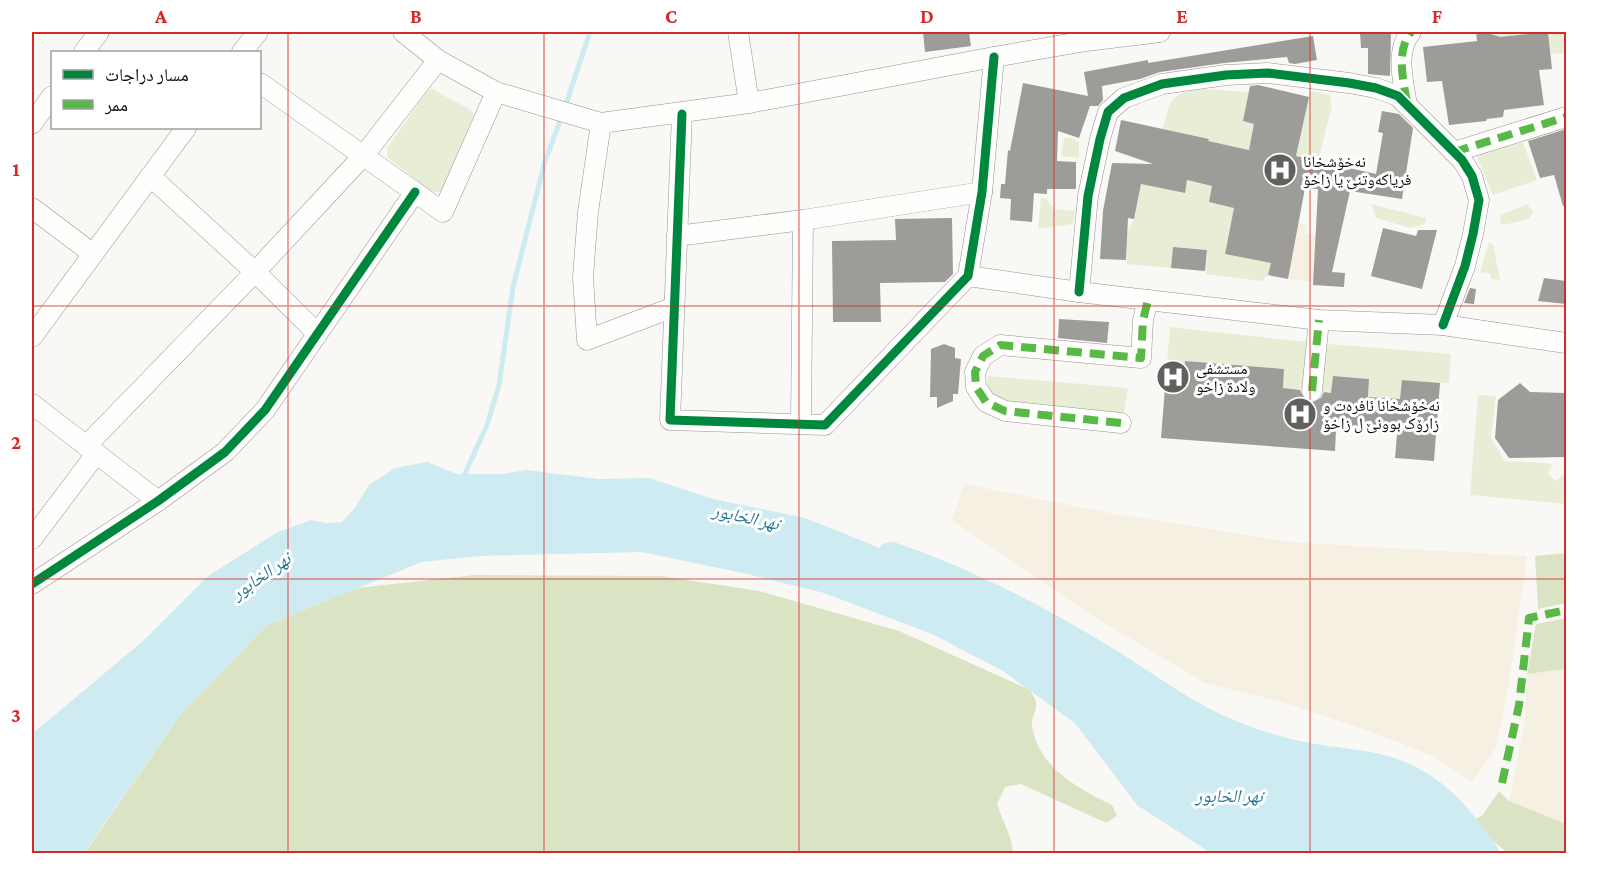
<svg xmlns="http://www.w3.org/2000/svg" width="1598" height="885" font-family="'Crimson Pro','Noto Naskh Arabic',serif">
  <style>
    .farmland { fill: #f5f0e1 }
    .green { fill: #e8eed6 }
    .forest { fill: #dae4c5 }
    .water { fill: #cdebf1 }
    .lines { fill: none; stroke-linecap: round; stroke-linejoin: round }
    .stream { stroke: #cdebf1; stroke-width: 5 }
    .river { stroke: #cdebf1; stroke-width: 30 }
    .building { fill: #9e9c99 }
    .minor-casing { stroke: #949392; stroke-width: 21 }
    .minor { stroke: #fefefd; stroke-width: 20 }
    .quiet { stroke: #58b947; stroke-width: 8; stroke-dasharray: 15 8; stroke-linecap: butt }
    .cycleway-casing { stroke: #fff; stroke-width: 13 }
    .cycleway { stroke: #00873e; stroke-width: 9 }
    .grid { fill: none; stroke: #d62828; stroke-width: 1.5; stroke-opacity: 0.55 }
    .labels { text-anchor: middle; stroke-width: 6; stroke-linejoin: round; paint-order: stroke }
    .poi-label { font-size: 16px; fill: #0e0e0e; stroke: #fff; text-anchor: start }
    .water-label { font-size: 18px; font-style: italic; fill: #237794; stroke: #fff }
    .neatline { fill: none; stroke: #d62828; stroke-width: 2 }
    .grid-label { font-size: 20px; text-anchor: middle; font-weight: bold; fill: #d62828 }
  </style>
  <rect width="100%" height="100%" fill="#faf8f4"/>
  <!-- farmland -->
  <g class="farmland">
    <polygon points="1294,222 1307,225 1306,233 1328,238 1313,282 1288,279"/>
    <polygon points="964,484 1115,514 1290,542 1527,556 1509,684 1496,748 1472,782 1433,756 1366,730 1275,700 1205,683 1094,617 952,520"/>
    <polygon points="1566,669 1566,824 1509,801 1525,718 1527,674"/>
  </g>
  <!-- green -->
  <g class="green">
    <polygon points="1483,32 1566,32 1566,53 1551,54 1548,32 1500,38"/>
    <polygon points="432,89 469,109 473,112 473,116 442,192 432,192 387,157 387,148 426,93"/>
    <path d="M1203,89L1249,92L1243,121L1254,124L1262,152L1219,144L1206,153L1208,139L1163,129C1170,99 1170,93 1203,89Z"/>
    <polygon points="1310,91 1330,95 1332,106 1318,161 1296,156"/>
    <polygon points="1064,138 1072,138 1079,142 1079,158 1061,156"/>
    <polygon points="1523,142 1537,180 1493,195 1476,154"/>
    <polygon points="1187,180 1212,186 1209,202 1244,210 1230,228 1225,254 1271,263 1268,275 1262,281 1206,274 1207,250 1173,247 1171,268 1127,264 1127,233 1134,219 1141,184 1184,193"/>
    <polygon points="1041,198 1047,199 1053,209 1075,211 1073,224 1038,229"/>
    <polygon points="1371,204 1426,218 1425,224 1410,228 1376,218"/>
    <polygon points="1527,204 1533,212 1529,219 1503,225 1500,222 1501,215"/>
    <polygon points="1489,242 1493,244 1500,280 1491,279 1489,273 1480,272"/>
    <polygon points="1170,327 1316,343 1451,354 1449,383 1440,383 1400,399 1368,397 1369,379 1334,376 1331,393 1283,388 1284,369 1185,361 1183,377 1166,375"/>
    <polygon points="988,376 1128,388 1124,415 1007,405 987,390"/>
    <polygon points="1478,395 1496,396 1491,438 1505,461 1547,463 1553,465 1548,473 1555,481 1566,473 1566,504 1470,495"/>
  </g>
  <!-- forest -->
  <g class="forest">
    <polygon points="1566,553 1566,603 1538,609 1535,556"/>
    <path d="M475,575L661,576L759,591L899,631L1030,690C1032,694 1036,699 1036,703C1037,711 1031,718 1032,726C1039,768 1077,788 1112,805L1117,816L1106,823L1021,784L1005,787L997,804C1002,820 1012,836 1013,853L84,854L180,715L267,625L357,588Z"/>
    <polygon points="1566,618 1566,669 1527,674 1536,624"/>
    <polygon points="1499,791 1509,801 1566,824 1566,853 1508,853 1468,821 1482,816"/>
  </g>
  <!-- water -->
  <polygon class="water" points="427,462 457,474 502,474 526,470 599,479 649,478 713,499 805,518 868,543 975,594 1063,648 1172,707 1258,745 1398,777 1437,811 1466,843 1482,853 1211,853 1137,805 1075,723 1003,671 932,634 824,593 743,573 641,552 479,556 422,562 267,625 180,715 84,853 32,853 32,734 143,641 208,576 278,532 311,520 327,523 342,522 354,509 369,485 395,468"/>
  <g class="lines">
    <!-- stream -->
    <g class="stream">
      <polyline points="565,107 590,32"/>
      <polyline points="463,478 487,425 499,385 513,287 545,161 562,116"/>
    </g>
    <!-- river -->
    <path class="river" d="M891,557C967,583 1040,621 1108,663C1147,687 1183,715 1226,733C1252,744 1280,753 1308,758C1343,764 1378,764 1410,781C1442,797 1463,825 1484,854"/>
  </g>
  <!-- building -->
  <g class="building">
    <polygon points="923,32 969,32 971,46 925,52"/>
    <polygon points="1391,32 1390,76 1368,74 1368,48 1361,48 1360,33"/>
    <polygon points="1476,32 1484,32 1500,37 1548,32 1552,69 1539,70 1544,105 1504,110 1503,117 1487,119 1486,121 1449,125 1442,81 1427,82 1423,47 1477,41"/>
    <polygon points="1313,36 1317,60 1295,64 1289,63 1287,57 1224,63 1160,72 1140,79 1102,86 1103,100 1098,106 1090,106 1079,138 1058,131 1057,161 1076,162 1076,189 1047,189 1047,194 1034,193 1032,222 1010,220 1011,199 1000,198 1001,184 1005,184 1008,150 1010,151 1023,83 1088,96 1084,72 1148,60 1148,63"/>
    <polygon points="1258,85 1309,97 1296,156 1376,174 1383,133 1378,132 1382,111 1399,114 1413,128 1402,199 1350,191 1332,272 1345,273 1344,287 1313,285 1318,189 1305,188 1288,279 1268,275 1271,263 1225,254 1234,208 1209,202 1212,186 1187,180 1185,193 1141,184 1134,219 1128,218 1126,260 1100,259 1103,211 1112,163 1153,164 1115,151 1121,120 1209,139 1208,141 1249,150 1254,124 1243,121 1250,86"/>
    <polygon points="1566,129 1566,206 1563,206 1554,175 1540,178 1528,141"/>
    <polygon points="952,218 953,274 945,282 880,283 881,322 833,322 832,241 896,240 895,219"/>
    <polygon points="1383,228 1416,236 1418,230 1437,230 1422,289 1371,276"/>
    <polygon points="1173,247 1207,250 1205,271 1171,268"/>
    <polygon points="1544,278 1566,281 1566,304 1538,301"/>
    <polygon points="1470,288 1476,289 1474,304 1464,303"/>
    <polygon points="1059,319 1109,322 1107,343 1058,338"/>
    <polygon points="944,344 955,348 955,358 961,359 958,394 953,394 953,401 937,408 937,397 930,397 931,349"/>
    <polygon points="1185,361 1284,369 1283,388 1300,390 1305,400 1311,403 1321,398 1324,392 1331,393 1333,376 1369,379 1368,397 1400,399 1402,380 1440,383 1434,461 1395,458 1397,434 1336,430 1335,451 1161,438 1166,375 1183,377"/>
    <polygon points="1520,383 1530,392 1566,393 1566,457 1509,458 1495,438 1498,400"/>
  </g>
  <g class="lines">
    <!-- minor casing -->
    <g class="minor-casing">
      <g id="minor">
        <polyline points="403,32 438,60 496,92 601,123 749,103 994,57 1086,41 1160,32"/>
        <polyline points="738,32 749,103"/>
        <polyline points="84,52 99,32"/>
        <polyline points="242,52 258,32"/>
        <polyline points="260,83 443,212 496,92"/>
        <path d="M1407,105C1403,82 1395,50 1411,32"/>
        <polyline points="682,114 670,420 825,425 968,276 982,192 994,57"/>
        <polyline points="601,123 588,212 583,277 587,340 674,307"/>
        <polyline points="32,124 52,96"/>
        <polyline points="1454,152 1566,117"/>
        <polyline points="150,176 255,272 317,333"/>
        <polyline points="32,208 93,254"/>
        <polyline points="803,220 982,192"/>
        <polyline points="677,236 803,220 801,424"/>
        <polyline points="968,276 1079,292 1319,320 1443,325 1566,343"/>
        <polyline points="1079,292 1088,196 1100,139 1108,112 1124,98 1162,84 1226,75 1268,73 1349,83 1376,88 1398,96 1462,160 1472,176 1479,200 1473,234 1465,266 1443,325"/>
        <polyline points="32,337 186,128"/>
        <polyline points="1312,391 1319,320"/>
        <polyline points="32,404 158,501"/>
        <polyline points="1121,423 1005,411 986,402 976,387 975,372 983,356 1000,345 1141,358 1143,320 1148,300"/>
        <polyline points="86,446 255,272 364,155 438,60"/>
        <polyline points="32,539 96,454"/>
        <polyline points="32,584 158,501 225,452 265,410 415,192"/>
      </g>
    </g>
    <!-- minor -->
    <use href="#minor" class="minor"/>
    <!-- quiet -->
    <g class="quiet">
      <path d="M1407,102C1403,80 1396,50 1411,32"/>
      <polyline points="1454,152 1566,117"/>
      <polyline points="1312,391 1319,320"/>
      <polyline points="1121,423 1005,411 986,402 976,387 975,372 983,356 1000,345 1141,358 1143,320 1148,300"/>
      <polyline points="1502,783 1519,705 1529,618 1566,610"/>
    </g>
    <!-- cycleway casing -->
    <g class="cycleway-casing">
      <g id="cycleway">
        <polyline points="682,114 670,420 825,425 968,276 982,192 994,57"/>
        <polyline points="1079,292 1088,196 1100,139 1108,112 1124,98 1162,84 1226,75 1268,73 1349,83 1376,88 1398,96 1462,160 1472,176 1479,200 1473,234 1465,266 1443,325"/>
        <polyline points="32,584 158,501 225,452 265,410 415,192"/>
      </g>
    </g>
    <!-- cycleway -->
    <use href="#cycleway" class="cycleway"/>
  </g>
  <!-- grid -->
  <path class="grid" d="M288,32V854M544,32V854M799,32V854M1054,32V854M1310,32V854M32,306H1566M32,579H1566"/>
  <!-- icons -->
  <defs>
    <g id="hospital-disc" transform="scale(1.725)"><circle r="9.5" fill="#61605e" stroke="#fff"/><path d="M-5-5h3v3.5h4V-5h3V5h-3V1.5h-4V5h-3Z" fill="#fff"/></g>
  </defs>
  <g fill-rule="evenodd">
    <use href="#hospital-disc" x="1280" y="170"/>
    <use href="#hospital-disc" x="1173" y="377"/>
    <use href="#hospital-disc" x="1300" y="414"/>
  </g>
  <g class="labels">
    <!-- poi labels -->
    <g class="poi-label">
      <text x="1303" y="167">نه‌خۆشخانا<tspan x="1303" dy="18">فرياكه‌وتنێ يا زاخۆ</tspan></text>
      <text x="1196" y="374">مستشفى<tspan x="1196" dy="18">ولادة زاخو</tspan></text>
      <text x="1323" y="411">نەخۆشخانا ئافرەت و<tspan x="1323" dy="18">زارۆک بوونێ ل زاخۆ</tspan></text>
    </g>
    <!-- water labels -->
    <g class="water-label">
      <text transform="translate(746 517) rotate(12)" y="6">نهر الخابور</text>
      <text transform="translate(261 576) rotate(-35)" y="6">نهر الخابور</text>
      <text x="1229" y="802">نهر الخابور</text>
    </g>
  </g>
  <!-- border -->
  <rect width="1598" height="885" fill="none" stroke="#ffffff" stroke-width="66"/>
  <!-- legend -->
  <rect x="51" y="51" width="210" height="78" fill="#ffffff" stroke="#9f9f9f" stroke-width="1.5"/>
  <rect x="63" y="70" width="30" height="9" fill="#00873e" stroke="#9f9f9f" stroke-width="1.5"/>
  <text x="105" y="81" font-size="18" fill="#0e0e0e">مسار دراجات</text>
  <rect x="63" y="100" width="30" height="9" fill="#58b947" stroke="#9f9f9f" stroke-width="1.5"/>
  <text x="105" y="111" font-size="18" fill="#0e0e0e">ممر</text>
  <rect x="33" y="33" width="1532" height="819" class="neatline"/>
  <g class="grid-label">
    <text x="161" y="23">A</text>
    <text x="416" y="23">B</text>
    <text x="671" y="23">C</text>
    <text x="927" y="23">D</text>
    <text x="1182" y="23">E</text>
    <text x="1437" y="23">F</text>
    <text x="16" y="176">1</text>
    <text x="16" y="449">2</text>
    <text x="16" y="722">3</text>
  </g>
</svg>
